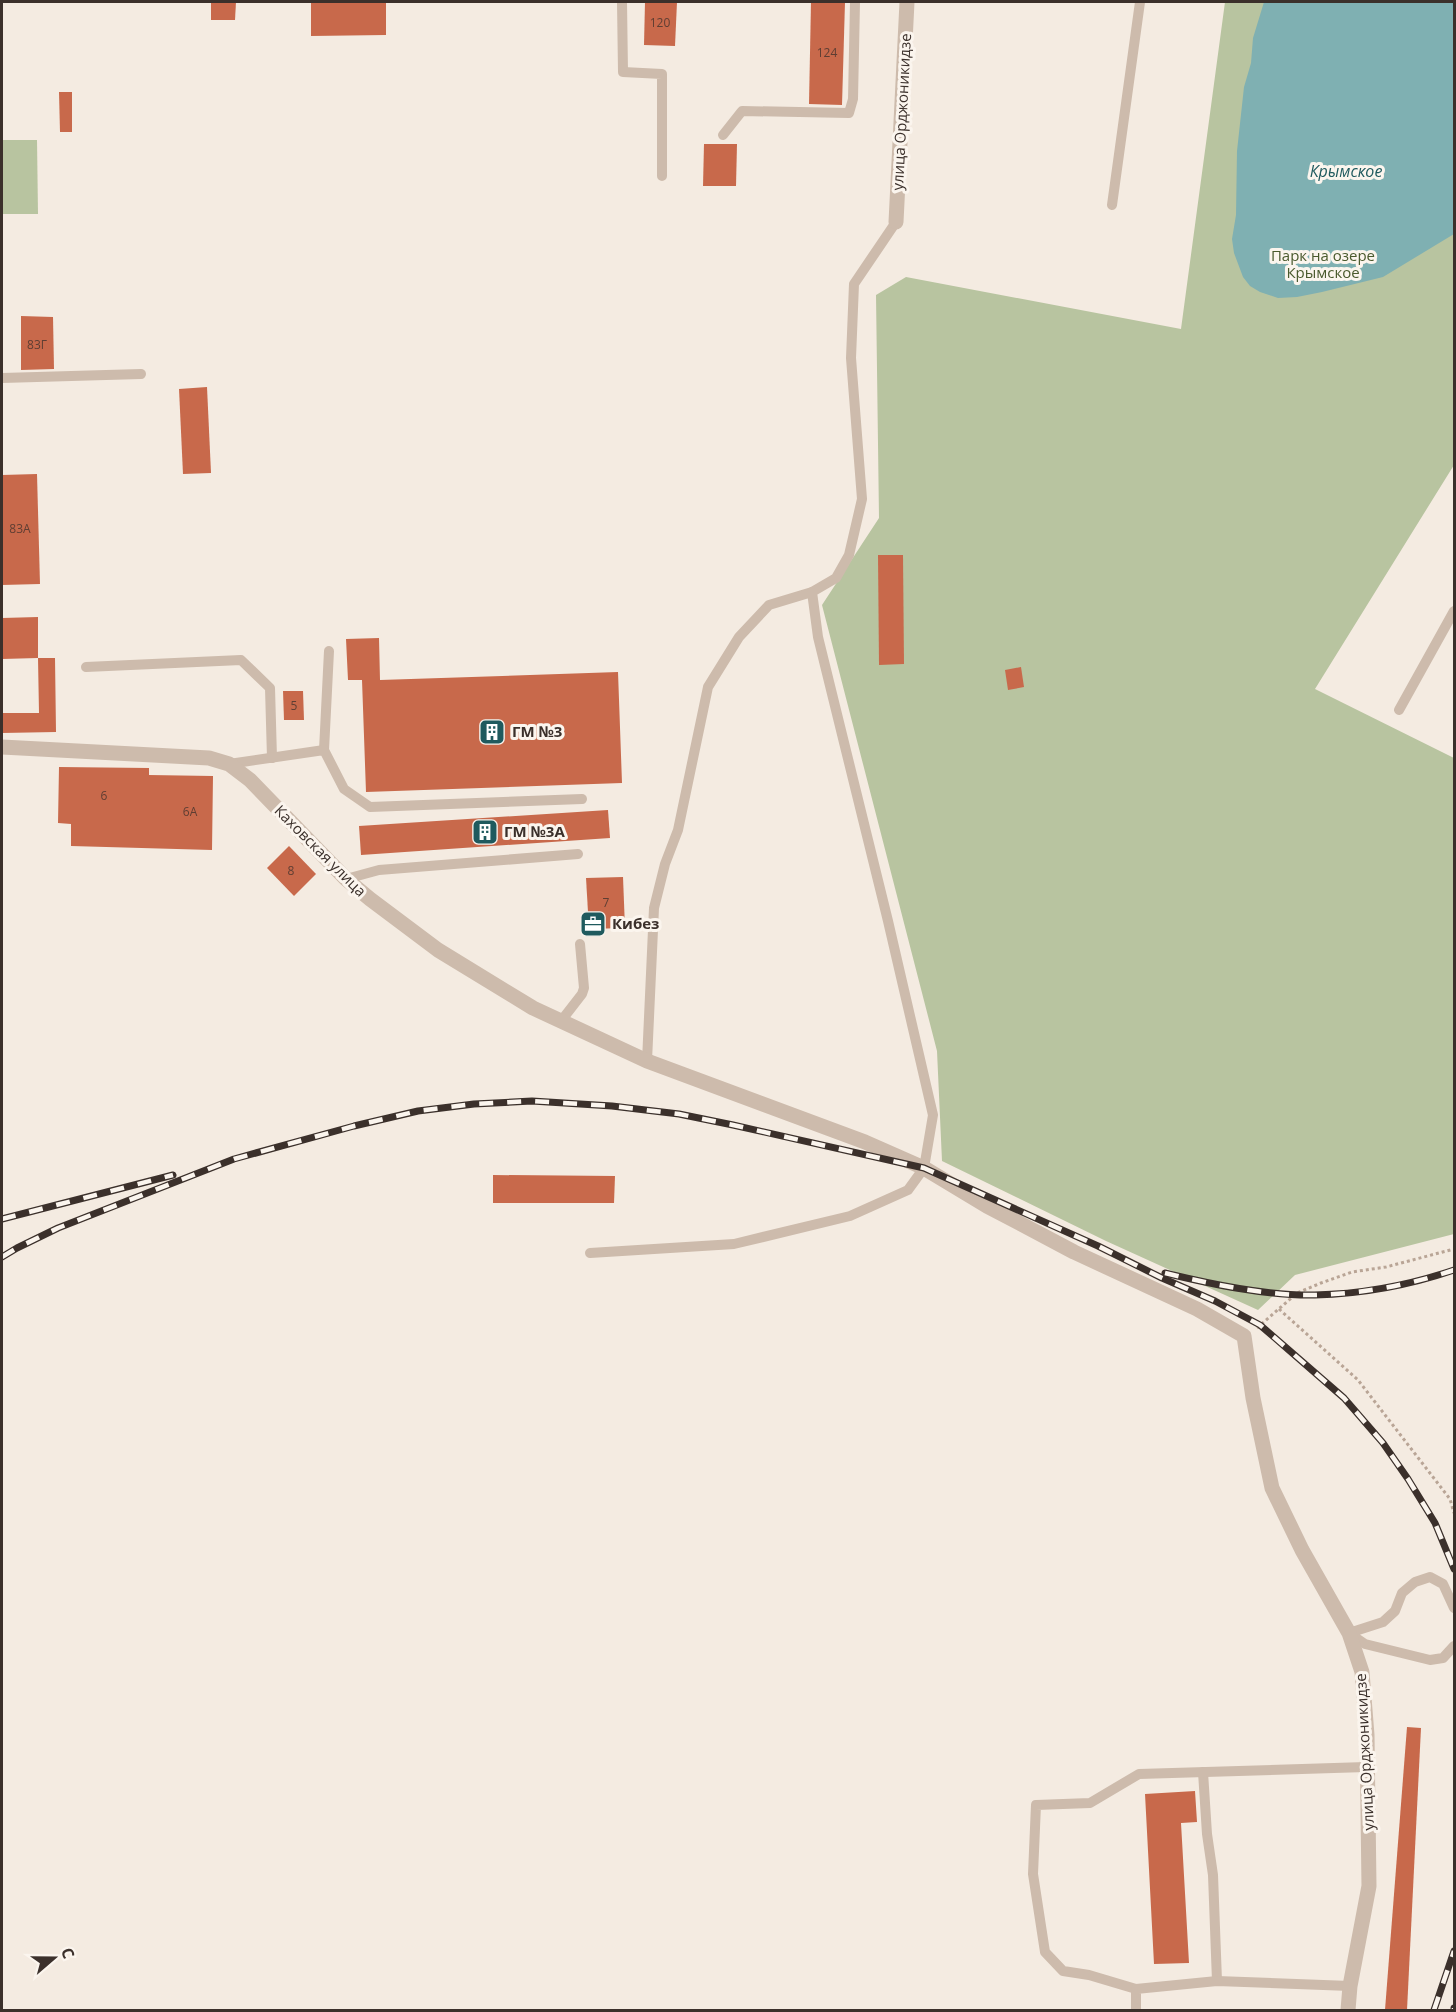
<svg xmlns="http://www.w3.org/2000/svg" width="1456" height="2012" font-family="'Open Sans',sans-serif">
  <style>
    .green { fill: #b8c4a0 }
    .water { fill: #7fb0b2 }
    .building { fill: #c8694b }
    .lines { fill: none; stroke-linecap: round; stroke-linejoin: round }
    .path { stroke: #b9a596; stroke-width: 3; stroke-dasharray: 3 3; stroke-linecap: butt }
    .service { stroke: #cdbbac; stroke-width: 10 }
    .minor { stroke: #cdbbac; stroke-width: 15 }
    .rail-casing { stroke: #3b302b; stroke-width: 7 }
    .rail { stroke: #fbf5ee; stroke-width: 4.5; stroke-dasharray: 14; stroke-linecap: butt }
    .labels { text-anchor: middle; stroke-width: 6; stroke-linejoin: round; paint-order: stroke }
    .number-label { font-size: 12px; fill: #5e3e33 }
    .street-label { font-size: 15px; fill: #3b302b; stroke: #fbf5ee }
    .park-label { font-size: 15px; fill: #4a5a2e; stroke: #fbf5ee }
    .poi-label { font-size: 15px; font-weight: bold; fill: #3b302b; stroke: #fbf5ee; text-anchor: start }
    .water-label { font-size: 16px; font-style: italic; fill: #1f5a5e; stroke: #fbf5ee }
  </style>
  <rect width="100%" height="100%" fill="#f4ebe1"/>
  <!-- green -->
  <g class="green">
    <polygon points="1225,2 1454,2 1454,465 1315,689 1454,758 1454,1234 1295,1275 1258,1310 1106,1241 942,1161 937,1051 822,605 879,518 876,295 906,277 1181,329"/>
    <polygon points="2,140 37,140 38,214 2,214"/>
  </g>
  <!-- water -->
  <polygon class="water" points="1264,2 1454,2 1454,234 1383,277 1322,292 1297,297 1278,298 1260,292 1250,286 1243,277 1234,253 1232,239 1236,215 1237,151 1244,87 1251,63 1253,38"/>
  <!-- building -->
  <g class="building">
    <polygon points="211,2 236,2 235,20 211,20"/>
    <polygon points="311,2 386,2 386,35 311,36"/>
    <polygon points="645,2 677,2 675,46 644,45"/>
    <polygon points="811,2 845,2 842,105 809,104"/>
    <polygon points="59,92 72,92 72,132 60,132"/>
    <polygon points="704,144 737,144 736,186 703,186"/>
    <polygon points="21,316 53,317 54,369 21,370"/>
    <polygon points="207,387 211,473 183,474 179,389"/>
    <polygon points="37,474 40,584 2,585 2,475"/>
    <polygon points="878,555 903,555 904,664 879,665"/>
    <polygon points="38,617 38,658 2,659 2,618"/>
    <polygon points="379,638 380,680 618,672 622,783 366,792 362,680 348,680 346,639"/>
    <polygon points="38,658 55,658 56,732 2,733 2,713 39,713"/>
    <polygon points="1021,667 1024,687 1008,690 1005,670"/>
    <polygon points="283,691 303,691 304,720 284,720"/>
    <polygon points="59,767 149,768 149,775 213,776 212,850 71,846 71,824 58,823"/>
    <polygon points="608,810 610,838 361,855 359,826"/>
    <polygon points="289,846 316,874 294,896 267,868"/>
    <polygon points="623,877 625,928 589,929 586,878"/>
    <polygon points="493,1175 615,1176 614,1203 493,1203"/>
    <polygon points="1407,1727 1421,1728 1407,2010 1385,2010"/>
    <polygon points="1195,1791 1197,1822 1181,1823 1189,1963 1154,1964 1145,1794"/>
  </g>
  <g class="lines">
    <!-- path -->
    <g class="path">
      <polyline points="1279,1309 1358,1380 1450,1499 1454,1513"/>
      <polyline points="1257,1328 1297,1293 1321,1283 1352,1272 1386,1267 1454,1249"/>
    </g>
    <!-- service -->
    <g class="service">
      <polyline points="622,2 623,72 662,74 662,176"/>
      <polyline points="723,135 742,111 849,113 853,99 855,2"/>
      <polyline points="1112,205 1140,2"/>
      <polyline points="2,378 141,374"/>
      <polyline points="86,667 241,660 270,688 272,758"/>
      <polyline points="1399,710 1454,611"/>
      <polyline points="324,750 329,651"/>
      <polyline points="229,764 324,750 344,789 370,807 582,799"/>
      <polyline points="346,879 379,870 578,854"/>
      <polyline points="561,1021 582,994 584,988 580,944"/>
      <polyline points="647,1061 654,908 665,864 678,830 708,687 739,637 769,605 812,592"/>
      <polyline points="590,1253 734,1244 850,1216 908,1190 924,1168 933,1115 888,921 818,637 812,592 836,578 849,555 862,499 851,358 854,284 896,222"/>
      <polyline points="1454,1608 1443,1584 1430,1577 1415,1582 1402,1593 1395,1611 1383,1622 1349,1633 1365,1644 1430,1660 1443,1658 1454,1646"/>
      <polyline points="1203,1772 1207,1834 1213,1875 1217,1981"/>
      <polyline points="1136,1989 1089,1975 1063,1971 1045,1952 1033,1874 1036,1805 1090,1803 1139,1774 1366,1767"/>
      <polyline points="1136,2010 1136,1989 1217,1981 1350,1986"/>
    </g>
    <!-- minor -->
    <g class="minor">
      <polyline points="896,222 907,2"/>
      <polyline points="2,747 209,758 229,764 250,780 346,879 370,899 438,950 533,1008 647,1061 865,1142 924,1168 987,1206 1074,1252 1197,1309 1244,1336 1253,1398 1272,1488 1302,1550 1349,1633 1362,1672 1367,1735 1369,1886 1350,1986 1348,2010"/>
    </g>
    <!-- rail casing -->
    <g class="rail-casing">
      <g id="rail">
        <polyline points="2,1219 173,1175"/>
        <polyline points="2,1257 17,1248 58,1228 234,1159 354,1126 418,1111 474,1104 532,1101 612,1106 679,1114 733,1125 924,1168 1098,1246 1162,1278 1215,1301 1260,1325 1344,1398 1383,1443 1408,1479 1435,1523 1454,1569"/>
        <path d="M1165,1273C1211,1284 1267,1296 1315,1295C1361,1294 1410,1285 1454,1270"/>
        <polyline points="1434,2010 1454,1951"/>
        <polyline points="1454,2010 1454,2008"/>
      </g>
    </g>
    <!-- rail -->
    <use href="#rail" class="rail"/>
  </g>
  <!-- icons -->
  <defs>
    <g id="building-square" transform="scale(1.35)"><rect x="-9" y="-9" width="18" height="18" rx="4" fill="#1f5a5e" stroke="#fbf5ee"/><path d="M-4-6H4V6H1V3H-1V6H-4ZM-2.5-4.3h1.7v1.8h-1.7ZM.8-4.3h1.7v1.8H.8ZM-2.5-1h1.7V.8h-1.7ZM.8-1h1.7V.8H.8Z" fill="#fff"/></g>
    <g id="office-square" transform="scale(1.35)"><rect x="-9" y="-9" width="18" height="18" rx="4" fill="#1f5a5e" stroke="#fbf5ee"/><path d="M-6-3h4V-5.5h4V-3h4V5H-6ZM-1-4.5V-3h2v-1.5ZM-6 0V1H6V0Z" fill="#fff"/></g>
  </defs>
  <g fill-rule="evenodd">
    <use href="#building-square" x="492" y="732"/>
    <use href="#building-square" x="485" y="832"/>
    <use href="#office-square" x="593" y="924"/>
  </g>
  <g class="labels">
    <!-- number labels -->
    <g class="number-label">
      <text x="660" y="27">120</text>
      <text x="827" y="57">124</text>
      <text x="37" y="349">83Г</text>
      <text x="20" y="533">83А</text>
      <text x="294" y="710">5</text>
      <text x="104" y="800">6</text>
      <text x="190" y="816">6А</text>
      <text x="291" y="875">8</text>
      <text x="606" y="907">7</text>
    </g>
    <!-- street labels -->
    <g class="street-label">
      <text transform="translate(902 112) rotate(-87)" y="5">улица Орджоникидзе</text>
      <text transform="translate(320 851) rotate(45)" y="5">Каховская улица</text>
      <text transform="translate(1365 1752) rotate(-93)" y="5">улица Орджоникидзе</text>
    </g>
    <!-- park labels -->
    <g class="park-label">
      <text x="1323" y="261">Парк на озере<tspan x="1323" dy="17">Крымское</tspan></text>
    </g>
    <!-- poi labels -->
    <g class="poi-label">
      <text x="512" y="737">ГМ №3</text>
      <text x="504" y="837">ГМ №3А</text>
      <text x="612" y="929">Кибез</text>
    </g>
    <!-- water labels -->
    <g class="water-label">
      <text x="1346" y="177">Крымское</text>
    </g>
  </g>
  <!-- border -->
  <rect width="1456" height="2012" fill="none" stroke="#3b302b" stroke-width="6"/>
  <!-- north arrow -->
  <g transform="translate(54 1958) rotate(70)" stroke="#fbf5ee" stroke-width="4.5" paint-order="stroke">
  <path d="M0-4.5L10 22L0 15L-10 22Z" fill="#3b302b"/>
  <text y="-9" font-size="16" font-weight="bold" text-anchor="middle" fill="#3b302b">С</text>
  </g>
</svg>
